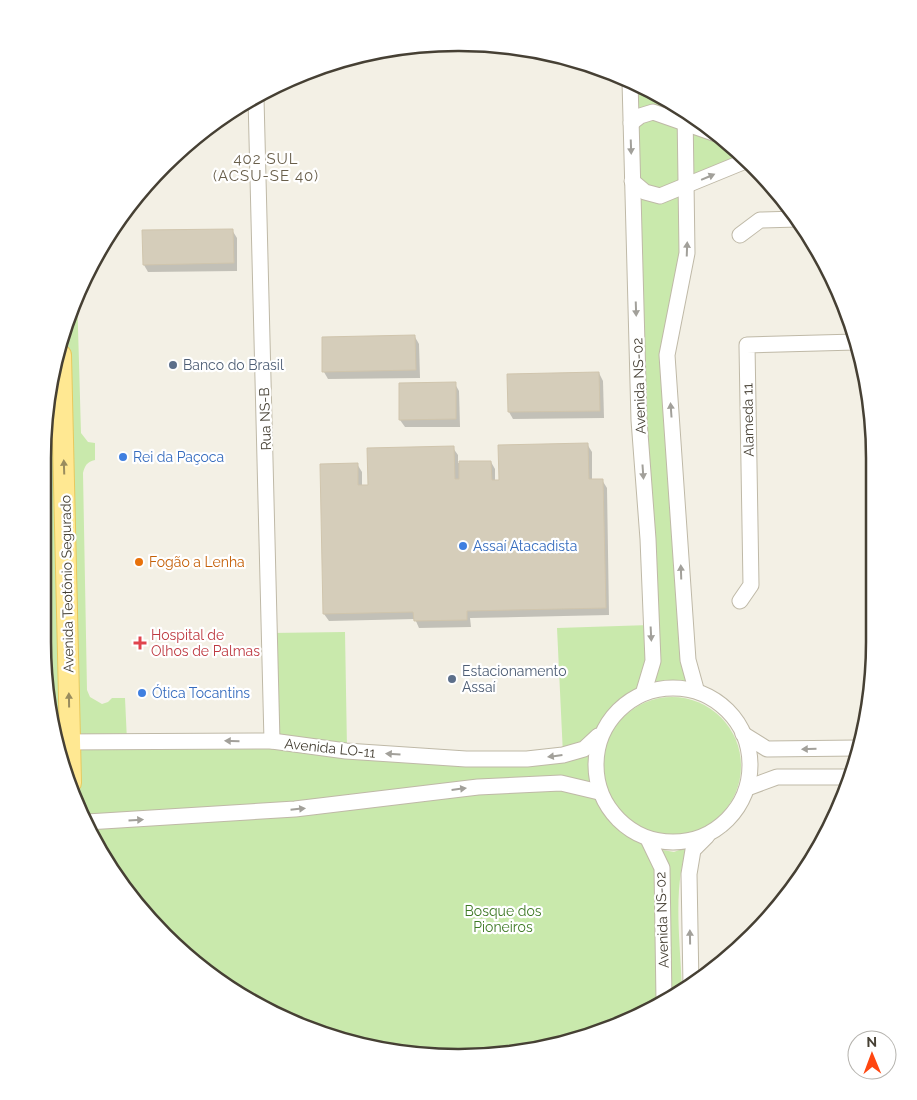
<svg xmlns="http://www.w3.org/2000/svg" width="917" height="1100" font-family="Raleway,sans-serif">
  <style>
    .green { fill: #c9e9ac }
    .shadow { fill: #0003 }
    .building { fill: #d5cdba; stroke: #d0c5ad }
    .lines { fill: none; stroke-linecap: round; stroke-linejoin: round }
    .minor-casing { stroke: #bfb9a7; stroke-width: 17 }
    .major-casing { stroke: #e8c95e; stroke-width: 22 }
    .minor { stroke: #fff; stroke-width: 15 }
    .major { stroke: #ffe892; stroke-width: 20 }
    .oneway { fill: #a2a09a }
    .oneway2 { fill: #998c5e }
    .service-dot { fill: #5c6f8a; stroke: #fff; stroke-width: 2 }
    .shop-dot { fill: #3f7fe0; stroke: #fff; stroke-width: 2 }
    .food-dot { fill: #e8710a; stroke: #fff; stroke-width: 2 }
    .health-dot { fill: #e0444e; stroke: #fff; stroke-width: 2 }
    .labels { text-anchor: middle; stroke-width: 4.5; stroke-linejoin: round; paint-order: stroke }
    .service-label { font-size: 14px; fill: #4e5e75; stroke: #fff; text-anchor: start }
    .street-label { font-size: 14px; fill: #464034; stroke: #fff }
    .shop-label { font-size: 14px; fill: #366cbe; stroke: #fff; text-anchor: start }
    .food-label { font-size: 14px; fill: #c56008; stroke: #fff; text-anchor: start }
    .health-label { font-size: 14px; fill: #be3a42; stroke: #fff; text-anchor: start }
    .park-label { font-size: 14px; fill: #3f7a26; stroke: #fff }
    .neighbourhood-label { font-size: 15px; letter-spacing: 1px; fill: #695f4b; stroke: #fff }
    .rim { fill: none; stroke: #464034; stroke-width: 2.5 }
  </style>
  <rect width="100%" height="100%" fill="#f3f0e5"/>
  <!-- green -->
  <g class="green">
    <path d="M630,81L685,110V123L716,134L748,160L686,187L687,253L667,355L696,689L644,691L616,712L598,736L595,768L599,792L614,816L649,841L662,868L664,1001L618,1026L539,1050L431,1057L325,1035L228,988L164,935L98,849L57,749L43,641V431L74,299L77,293L81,433L88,442L95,443V460C87,462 85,465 83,473L87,690L90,697L102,704L108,702L112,698H125L127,741H272L270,633L345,632L347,749L563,755L557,628L650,625Z"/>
    <circle cx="672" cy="766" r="69"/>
    <path d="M687,847C672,890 681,947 682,991L672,997L669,883L657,849L674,852Z"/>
  </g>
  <!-- shadow -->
  <g class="shadow">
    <polygon points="232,230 237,238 237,271 148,272 144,265"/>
    <polygon points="415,337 419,344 420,378 328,379 324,372"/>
    <polygon points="599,373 603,381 604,418 513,419 509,412"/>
    <polygon points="455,384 459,391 460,427 405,427 400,420"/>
    <polygon points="587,444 592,452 592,480 602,480 607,488 609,615 470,618 471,627 419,628 415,619 329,621 324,614 357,464 362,472 362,486 369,486 453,448 458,455 458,463 491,462 495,469 495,481 500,481"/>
  </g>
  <!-- building -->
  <g class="building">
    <polygon points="233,229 234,263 143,265 142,230"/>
    <polygon points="415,335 416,370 322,372 322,337"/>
    <polygon points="599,372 600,411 508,412 507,374"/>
    <polygon points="456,382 456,419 399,420 399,383"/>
    <polygon points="588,443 589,479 603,479 606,608 467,611 467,620 414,621 413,612 323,614 320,464 358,463 358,485 368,485 367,448 454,446 455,479 459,479 459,461 491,461 492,480 499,480 498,445"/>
  </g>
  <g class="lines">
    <!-- minor casing -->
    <g class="minor-casing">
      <g id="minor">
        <polyline points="630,81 639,420 648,539 653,661 644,691"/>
        <polyline points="256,98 272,741"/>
        <polyline points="685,110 687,253 667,355 688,660 696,689"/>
        <polyline points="631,123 640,116 653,112 716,134"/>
        <polyline points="632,181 645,192 660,196 748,160"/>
        <polyline points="740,235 760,220 798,219"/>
        <polyline points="740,601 751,585 747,345 856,342"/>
        <circle cx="673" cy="765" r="77"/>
        <polyline points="743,734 767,749 858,748"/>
        <polyline points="56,742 272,741 346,751 466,759 527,759 563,755 584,749 598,736"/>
        <polyline points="750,787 777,777 851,777"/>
        <polyline points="87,822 295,809 478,787 561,783 599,792"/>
        <polyline points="649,841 662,868 664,1001"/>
        <polyline points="691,986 689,874 693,850 707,836"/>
      </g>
    </g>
    <!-- major casing -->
    <g class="major-casing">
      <polyline id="major" points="61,355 71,783"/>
    </g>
    <!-- minor -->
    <use href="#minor" class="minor"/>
    <!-- major -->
    <use href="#major" class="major"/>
  </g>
  <!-- one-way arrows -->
  <defs><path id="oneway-solid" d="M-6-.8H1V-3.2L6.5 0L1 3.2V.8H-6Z" transform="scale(1.25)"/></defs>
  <g class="oneway">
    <use href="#oneway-solid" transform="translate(631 147) rotate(88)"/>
    <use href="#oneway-solid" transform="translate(708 177) rotate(-23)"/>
    <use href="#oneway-solid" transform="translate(687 249) rotate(-88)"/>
    <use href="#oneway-solid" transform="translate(636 309) rotate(88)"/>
    <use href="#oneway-solid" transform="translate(671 410) rotate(-94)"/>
    <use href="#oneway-solid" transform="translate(643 472) rotate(86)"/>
    <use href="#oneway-solid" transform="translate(681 572) rotate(-92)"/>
    <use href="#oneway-solid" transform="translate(651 634) rotate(87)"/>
    <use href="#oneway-solid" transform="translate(232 741) rotate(-179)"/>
    <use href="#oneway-solid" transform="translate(809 749) rotate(179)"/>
    <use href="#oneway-solid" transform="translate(393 754) rotate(-176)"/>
    <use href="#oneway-solid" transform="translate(555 756) rotate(173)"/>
    <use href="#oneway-solid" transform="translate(459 789) rotate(-7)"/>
    <use href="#oneway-solid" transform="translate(298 809) rotate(-6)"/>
    <use href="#oneway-solid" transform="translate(136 820) rotate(-3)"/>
    <use href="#oneway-solid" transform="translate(690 937) rotate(-91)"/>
  </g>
  <g class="oneway2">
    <use href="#oneway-solid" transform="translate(64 467) rotate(-92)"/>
    <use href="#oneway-solid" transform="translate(69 700) rotate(-91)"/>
  </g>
  <!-- markers -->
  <g class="service-dot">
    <circle cx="173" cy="365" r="5"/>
    <circle cx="452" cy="679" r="5"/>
  </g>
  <g class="shop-dot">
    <circle cx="123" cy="457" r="5"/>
    <circle cx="463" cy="546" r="5"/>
    <circle cx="142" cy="693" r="5"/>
  </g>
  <circle class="food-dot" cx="139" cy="562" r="5"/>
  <path class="health-dot" d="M137.5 635.5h5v5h5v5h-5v5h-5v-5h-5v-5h5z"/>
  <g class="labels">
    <!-- service labels -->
    <g class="service-label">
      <text x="183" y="370">Banco do Brasil</text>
      <text x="462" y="676">Estacionamento<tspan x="462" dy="16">Assaí</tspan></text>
    </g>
    <!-- street labels -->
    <g class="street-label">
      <text transform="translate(639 386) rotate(-92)" y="5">Avenida NS-02</text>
      <text transform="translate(265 419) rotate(-92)" y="5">Rua NS-B</text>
      <text transform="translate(748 420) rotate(-91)" y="5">Alameda 11</text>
      <text transform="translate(67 584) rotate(-91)" y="5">Avenida Teotônio Segurado</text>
      <text transform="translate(330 748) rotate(6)" y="5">Avenida LO-11</text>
      <text transform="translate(662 920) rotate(-92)" y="5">Avenida NS-02</text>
    </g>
    <!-- shop labels -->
    <g class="shop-label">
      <text x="133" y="462">Rei da Paçoca</text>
      <text x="473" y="551">Assaí Atacadista</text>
      <text x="152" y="698">Ótica Tocantins</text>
    </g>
    <!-- food labels -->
    <g class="food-label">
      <text x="149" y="567">Fogão a Lenha</text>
    </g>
    <!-- health labels -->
    <g class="health-label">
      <text x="151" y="640">Hospital de<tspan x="151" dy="16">Olhos de Palmas</tspan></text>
    </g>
    <!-- park labels -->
    <g class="park-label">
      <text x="503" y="916">Bosque dos<tspan x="503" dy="16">Pioneiros</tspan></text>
    </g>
    <!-- neighbourhood labels -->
    <g class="neighbourhood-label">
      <text x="266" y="164">402 SUL<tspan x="266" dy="17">(ACSU-SE 40)</tspan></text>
    </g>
  </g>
  <!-- crop -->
  <path d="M0 0H917V1100H0ZM458 51H459A407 407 0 0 1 866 458V642A407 407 0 0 1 459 1049H458A407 407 0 0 1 51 642V458A407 407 0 0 1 458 51Z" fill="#fff" fill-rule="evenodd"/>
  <path class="rim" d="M458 51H459A407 407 0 0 1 866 458V642A407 407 0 0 1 459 1049H458A407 407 0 0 1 51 642V458A407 407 0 0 1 458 51Z"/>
  <!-- north arrow -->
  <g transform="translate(872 1055) rotate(359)"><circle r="24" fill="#ffffff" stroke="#b5b3ae"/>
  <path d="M0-4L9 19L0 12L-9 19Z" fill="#ff4610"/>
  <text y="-8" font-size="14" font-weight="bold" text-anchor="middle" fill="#464034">N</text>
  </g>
</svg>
